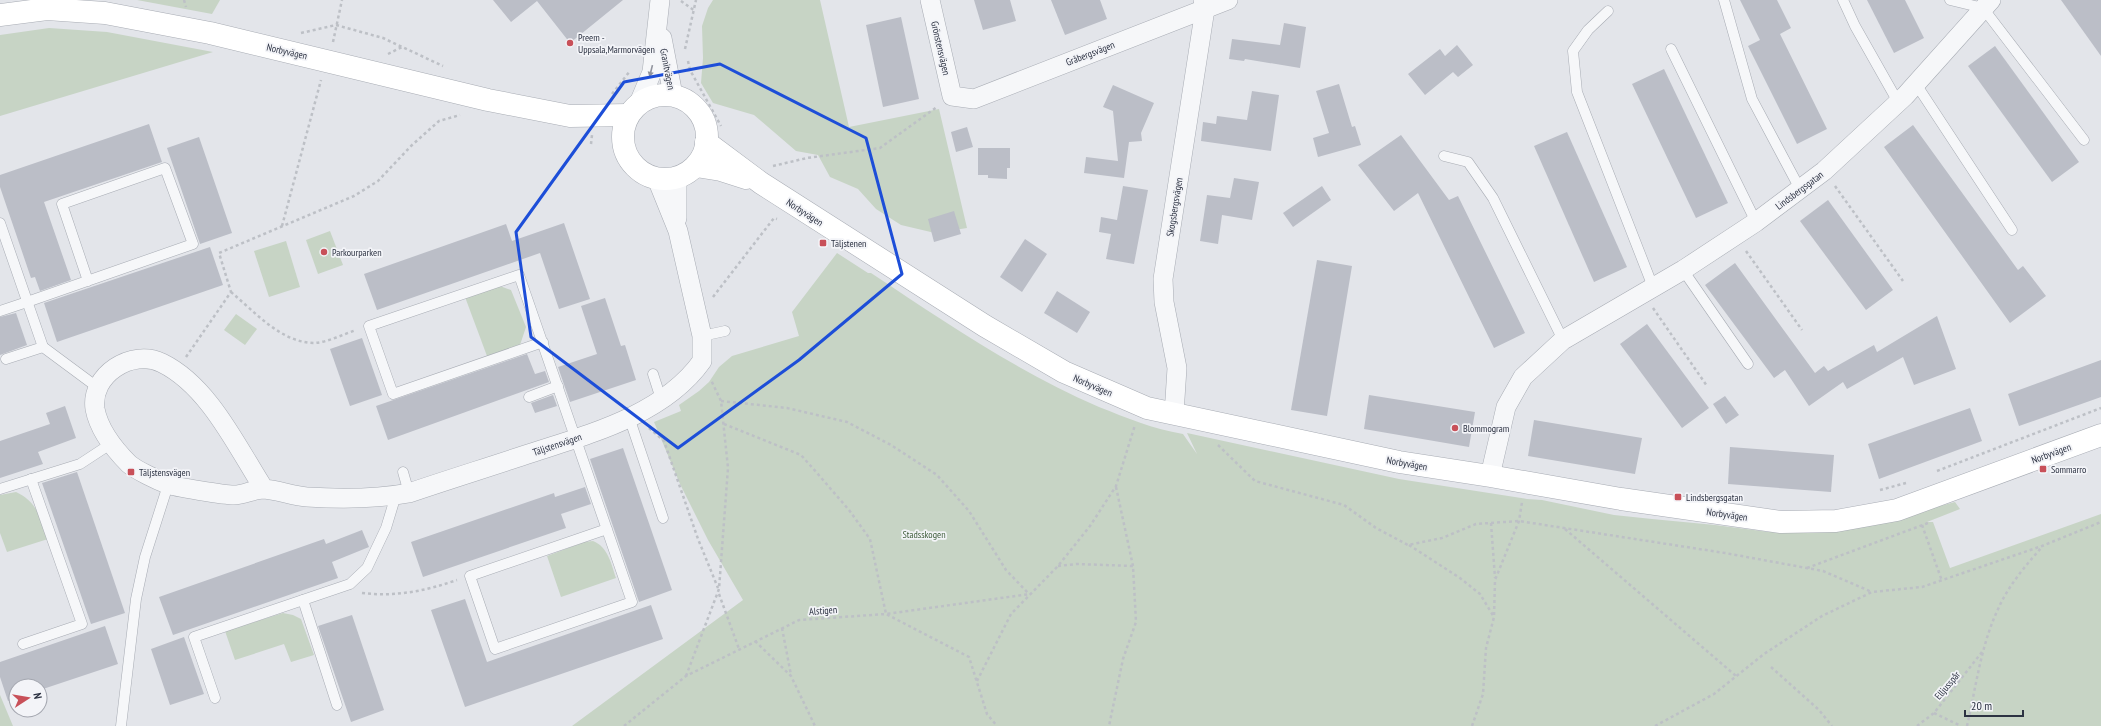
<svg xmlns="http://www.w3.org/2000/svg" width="2101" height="726" font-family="'PT Sans Narrow',sans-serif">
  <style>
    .green { fill: #c7d4c5 }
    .building { fill: #bbbec7 }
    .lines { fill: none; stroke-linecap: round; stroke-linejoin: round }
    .lane-casing { stroke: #a8acb4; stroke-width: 11 }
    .street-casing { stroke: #a8acb4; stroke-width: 20 }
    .secondary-casing { stroke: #a8acb4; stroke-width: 23 }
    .path { stroke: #bdc0c6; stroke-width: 2.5; stroke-dasharray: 3 3; stroke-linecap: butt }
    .lane { stroke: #f6f7f9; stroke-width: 10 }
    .street { stroke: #f6f7f9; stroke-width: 19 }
    .secondary { stroke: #fff; stroke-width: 22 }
    .oneway { fill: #91949e }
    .marked { fill: none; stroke: #1d4ed8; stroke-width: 3; stroke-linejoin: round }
    .poi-dot { fill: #c85059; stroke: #f3f4f8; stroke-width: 1.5 }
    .labels { text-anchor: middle; stroke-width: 3.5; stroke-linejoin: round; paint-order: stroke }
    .poi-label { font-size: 10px; fill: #2c3242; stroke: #f3f4f8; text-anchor: start }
    .street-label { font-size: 10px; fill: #2c3242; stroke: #f3f4f8 }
    .park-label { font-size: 10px; fill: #3e5d3a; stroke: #f3f4f8 }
  </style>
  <rect width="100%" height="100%" fill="#e3e5ea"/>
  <!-- green -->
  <g class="green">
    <polygon points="137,0 220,0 212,14"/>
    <polygon points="713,0 820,0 849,127 939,109 967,228 935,233 901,225 876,209 858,189 830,177 818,155 796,151 754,115 713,103 701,83 703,58 702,26 708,8"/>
    <polygon points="49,28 107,32 213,52 0,116 0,35"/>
    <polygon points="330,231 343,265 318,274 306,240"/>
    <polygon points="286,241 300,287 269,297 254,251"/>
    <path d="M837,253L868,273H871C945,322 1018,372 1099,407C1127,418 1153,429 1183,434L1197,454L1187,433L1399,479L1527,499L1542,500L1614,515L1652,519L1715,525L1769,532H1825L1877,523L1955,502L1960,509L1927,522H1933L1950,568L2101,514V726H572L743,600L708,540L680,484L654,422L681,411L679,405L699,391L709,382L719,367L732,356L799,336L792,312Z"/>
    <polygon points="497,285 511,290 526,327 520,345 487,356 465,297"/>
    <polygon points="236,314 257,329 245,345 224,330"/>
    <path d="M16,492C36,501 42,519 48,539L7,552L0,533V495Z"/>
    <path d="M593,541C608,547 611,563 616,578L561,597L547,556L584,542Z"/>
    <polygon points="283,613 293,615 301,619 314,655 291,662 284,644 235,660 225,631"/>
    <polygon points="0,695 13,726 0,726"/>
  </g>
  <!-- building -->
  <g class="building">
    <polygon points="493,0 623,0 570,43 537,1 511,22"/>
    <polygon points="974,0 1010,0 1016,21 983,30"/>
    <polygon points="1051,0 1100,0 1107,19 1065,35"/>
    <polygon points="1740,0 1777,0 1791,28 1780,34 1827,129 1797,144 1748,46 1760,40"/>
    <polygon points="1867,0 1905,0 1924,38 1894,53"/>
    <polygon points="2061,0 2101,0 2101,56"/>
    <polygon points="901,17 919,99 883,107 866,25"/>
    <polygon points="1284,23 1306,27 1300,68 1245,59 1244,61 1229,59 1232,39 1280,45"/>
    <polygon points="1457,45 1473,65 1458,77 1453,72 1425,95 1408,74 1440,49 1445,56"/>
    <polygon points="1995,46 2079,162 2052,182 1968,66"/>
    <polygon points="1664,69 1728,203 1696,218 1632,84"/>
    <polygon points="1339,84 1352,127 1355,126 1361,145 1318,157 1313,138 1329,133 1316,91"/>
    <polygon points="1113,85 1154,103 1141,133 1142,141 1129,142 1124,178 1084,173 1086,157 1118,161 1113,111 1103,107"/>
    <polygon points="1252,91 1279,95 1271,151 1201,141 1203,122 1216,124 1217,116 1247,120"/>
    <polygon points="149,124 162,162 44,202 71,280 40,291 35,277 31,278 0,187 0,175"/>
    <polygon points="1913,125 2018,270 2023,266 2046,296 2010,323 1884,147"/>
    <polygon points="967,127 973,147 956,152 951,132"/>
    <polygon points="1567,132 1627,267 1594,282 1534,146"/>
    <polygon points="1401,135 1449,200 1458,196 1525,333 1494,348 1418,193 1394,211 1358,165"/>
    <polygon points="199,137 232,233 200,244 167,148"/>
    <polygon points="978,148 1010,148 1010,168 1007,168 1007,179 988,178 988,175 978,175"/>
    <polygon points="1234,178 1259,182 1252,220 1222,215 1218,244 1200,241 1207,195 1230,198"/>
    <polygon points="1123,186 1148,190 1134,264 1106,259 1111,234 1099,232 1101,217 1117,220"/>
    <polygon points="1322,186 1331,200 1293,227 1283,213"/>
    <polygon points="1828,200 1893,290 1866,310 1800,221"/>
    <polygon points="954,211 961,234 934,242 928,219"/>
    <polygon points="564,223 590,299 559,309 540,253 377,310 364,274 506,224 512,241"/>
    <polygon points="1025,239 1047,254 1022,292 1000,277"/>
    <polygon points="210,247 223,285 57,342 44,303"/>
    <polygon points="1317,260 1352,266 1327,416 1291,410"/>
    <polygon points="1735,263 1815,373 1824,366 1828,371 1874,345 1877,352 1937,316 1956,369 1914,385 1903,357 1847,389 1843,382 1809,406 1785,370 1774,378 1705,285"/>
    <polygon points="1057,291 1090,312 1077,333 1044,313"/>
    <polygon points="605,298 621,346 625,345 636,380 570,402 558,367 597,354 581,306"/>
    <polygon points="16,313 27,345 0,355 0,317"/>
    <polygon points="1647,324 1709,408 1682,428 1620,344"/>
    <polygon points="362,338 382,395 350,406 330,349"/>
    <polygon points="527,354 535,374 545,371 549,382 388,440 376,406"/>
    <polygon points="2101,360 2101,397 2019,426 2008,394"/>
    <polygon points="553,395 557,406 535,413 531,403"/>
    <polygon points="1369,395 1475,412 1469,447 1364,429"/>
    <polygon points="1725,396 1739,415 1726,424 1713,404"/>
    <polygon points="65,406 76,438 38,452 43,464 0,478 0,441 50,424 46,413"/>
    <polygon points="1970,408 1982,441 1879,479 1868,444"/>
    <polygon points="1534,420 1642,438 1635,474 1528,456"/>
    <polygon points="1730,447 1834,455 1831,492 1728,484"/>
    <polygon points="623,448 672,590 639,602 590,459"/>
    <polygon points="77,472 125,613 91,624 42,483"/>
    <polygon points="585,487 591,504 561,514 566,528 423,577 411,542 554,493 555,497"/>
    <polygon points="362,530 369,547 332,562 338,578 173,635 159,597 324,539 326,544"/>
    <polygon points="465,599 487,662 651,605 663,639 465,707 431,610"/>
    <polygon points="352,615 384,710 351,722 318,626"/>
    <polygon points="105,626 118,664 40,690 40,686 16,686 16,699 8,701 0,677 0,662"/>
    <polygon points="184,637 204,694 170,705 151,649"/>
  </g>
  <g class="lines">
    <!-- lane casing -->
    <g class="lane-casing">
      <g id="lane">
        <polyline points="1724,0 1752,99 1800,189"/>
        <polyline points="1843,0 1855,26 1898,102"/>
        <polyline points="1950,0 1983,8 2084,140"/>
        <polyline points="1608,11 1588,30 1573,51 1577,92 1653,287"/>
        <polyline points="1671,49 1756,222"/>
        <polyline points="1916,84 2012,230"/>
        <polyline points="1444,156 1468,162 1493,198 1563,340"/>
        <polyline points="0,223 43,347 97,387"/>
        <polyline points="1683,270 1748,364"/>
        <polyline points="0,311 27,302 193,244 165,168 62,204 88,281"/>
        <polyline points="702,336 725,331"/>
        <polyline points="543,342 393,394 369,326 519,275 632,602 495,649 470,576 607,529"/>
        <polyline points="6,359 43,347"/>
        <polyline points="653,374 661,399"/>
        <polyline points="529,397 558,386"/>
        <polyline points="629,417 663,518"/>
        <polyline points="403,472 409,493"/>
        <polyline points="0,489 80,464 112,443"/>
        <polyline points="303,600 337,705"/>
        <polyline points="23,644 82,624 31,479"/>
        <polyline points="215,698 194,637 350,584 367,568 386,528 396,495"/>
        <polyline points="121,726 136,599 145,557 168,485"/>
      </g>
    </g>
    <!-- street casing -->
    <g class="street-casing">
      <g id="street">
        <polyline points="930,0 952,96 974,99 1228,0"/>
        <polyline points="662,38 673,95"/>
        <polyline points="639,103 652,72 660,0"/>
        <polyline points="677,218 677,177"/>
        <polyline points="1174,414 1177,368 1164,302 1163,279 1205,9 1203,0"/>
        <polyline points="1490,476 1506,407 1523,377 1563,340 1683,270 1756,222 1824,171 1905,96 1991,0"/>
        <path d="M264,489C237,447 209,386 162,363C132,348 90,375 95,409C99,430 114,449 129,464C136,470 157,480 167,484C175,487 224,495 234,495C244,495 254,489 264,489C278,490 293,496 307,497C340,499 376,499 409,493C447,480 486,468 525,455C586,435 663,416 702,361V336L678,231L657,179"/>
      </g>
    </g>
    <!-- secondary casing -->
    <g class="secondary-casing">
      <g id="secondary">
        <polyline points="0,15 47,9 105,13 210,33 488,100 570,116 628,115"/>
        <circle cx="665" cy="137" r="42"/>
        <polyline points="706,142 761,183 985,326 1064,372 1147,408 1399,462 1490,476 1621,499 1781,522 1836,521 1897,510 2101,435"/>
        <polyline points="696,166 721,170 746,178"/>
      </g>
    </g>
    <!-- path -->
    <g class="path">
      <polyline points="184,0 186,7"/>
      <polyline points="681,1 695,11"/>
      <polyline points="301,33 336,25 383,38 443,66"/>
      <polyline points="333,42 342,0"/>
      <polyline points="685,49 696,0"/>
      <polyline points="388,54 402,47"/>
      <polyline points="688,61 690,70"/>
      <polyline points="687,70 690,70 721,126"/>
      <polyline points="612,94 630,71"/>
      <polyline points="591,144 592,135"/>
      <polyline points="773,166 807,158 880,148 937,107"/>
      <polyline points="1835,186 1903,281"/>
      <polyline points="282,226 321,80"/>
      <polyline points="1746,251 1802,330"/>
      <path d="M231,292C255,312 281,343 315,343C328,342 344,334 356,330"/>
      <polyline points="713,297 774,218 777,219"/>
      <polyline points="1653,308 1707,386"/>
      <polyline points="186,357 231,292 219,253 354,196 378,181 411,146 439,121 460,115"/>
      <polyline points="721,401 787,408 847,422 891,445 937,475 969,511 1006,570 1029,594"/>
      <polyline points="724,424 801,455 817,473 849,510 870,539 886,614 1030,594"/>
      <polyline points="649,428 664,441 698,539 718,588"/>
      <polyline points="1218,445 1255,481 1344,505 1376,528 1408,545 1442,538 1476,524 1519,521 1725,553 1823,571 1872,592"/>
      <polyline points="1937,471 2101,408"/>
      <polyline points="1116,487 1133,566"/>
      <polyline points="1880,490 1906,483"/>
      <polyline points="1491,523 1495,578"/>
      <polyline points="1922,525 1942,581"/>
      <polyline points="1565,529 1736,676"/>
      <polyline points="1409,545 1460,578 1480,594 1494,617"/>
      <polyline points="1058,566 1077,564 1133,566 1136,622 1123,659 1109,726"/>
      <polyline points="1807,568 1928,523"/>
      <path d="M362,593C396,597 425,591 457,580"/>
      <polyline points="719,594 739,649"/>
      <polyline points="782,628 791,675"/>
      <polyline points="755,641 791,676 815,726"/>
      <polyline points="1771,667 1819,710 1832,726"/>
      <polyline points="686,676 719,589 728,468 721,401 711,380"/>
      <polyline points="977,681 1011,614 1058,566 1090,526 1116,486 1135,425"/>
      <polyline points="1934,713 1961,726"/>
      <polyline points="624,726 686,676 799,620 886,614 969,657 987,714 997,726"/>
      <polyline points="1472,726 1483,694 1486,648 1494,617 1495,580 1519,521 1522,502"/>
      <polyline points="1655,726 1714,694 1764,654 1822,616 1872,592 1922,587 2042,546 2101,522"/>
      <polyline points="1917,726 1934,713 1982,652"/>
      <path d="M1967,726C1976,687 1981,644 1999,607C2009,585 2026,565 2042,547"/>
    </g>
    <!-- lane -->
    <use href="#lane" class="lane"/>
    <!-- street -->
    <use href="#street" class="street"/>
    <!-- secondary -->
    <use href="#secondary" class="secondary"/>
  </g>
  <!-- one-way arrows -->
  <defs><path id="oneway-solid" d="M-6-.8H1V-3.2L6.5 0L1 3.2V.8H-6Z"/></defs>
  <use class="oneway" href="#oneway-solid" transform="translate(651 71) rotate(104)"/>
  <!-- marked area -->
  <path class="marked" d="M720,64L866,138L902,274L799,360L678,448L531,337L516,232L624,82Z"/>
  <!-- markers -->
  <g class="poi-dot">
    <circle cx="570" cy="43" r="4"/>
    <rect x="819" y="239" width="8" height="8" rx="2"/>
    <circle cx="324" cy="252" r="4"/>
    <circle cx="1455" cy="428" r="4"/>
    <rect x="2039" y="465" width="8" height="8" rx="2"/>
    <rect x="127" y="468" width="8" height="8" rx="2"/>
    <rect x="1674" y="493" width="8" height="8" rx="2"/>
  </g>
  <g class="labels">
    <!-- poi labels -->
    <g class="poi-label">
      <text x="578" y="41">Preem -<tspan x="578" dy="12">Uppsala,Marmorvägen</tspan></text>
      <text x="831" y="247">Täljstenen</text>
      <text x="332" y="256">Parkourparken</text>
      <text x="1463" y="432">Blommogram</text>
      <text x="2051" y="473">Sommarro</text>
      <text x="139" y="476">Täljstensvägen</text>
      <text x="1686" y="501">Lindsbergsgatan</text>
    </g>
    <!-- street labels -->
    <g class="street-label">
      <text transform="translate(941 48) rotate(77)" y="4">Grönstensvägen</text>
      <text transform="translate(287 51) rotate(13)" y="4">Norbyvägen</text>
      <text transform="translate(1090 53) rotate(-21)" y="4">Gråbergsvägen</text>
      <text transform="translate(668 69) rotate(79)" y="4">Granitvägen</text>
      <text transform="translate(1799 190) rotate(-37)" y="4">Lindsbergsgatan</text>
      <text transform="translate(1174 207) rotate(-81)" y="4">Skogsbergsvägen</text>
      <text transform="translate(805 212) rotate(33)" y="4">Norbyvägen</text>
      <text transform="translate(1093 385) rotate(23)" y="4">Norbyvägen</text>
      <text transform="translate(557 444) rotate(-19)" y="4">Täljstensvägen</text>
      <text transform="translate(2051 453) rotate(-20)" y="4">Norbyvägen</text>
      <text transform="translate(1407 463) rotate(10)" y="4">Norbyvägen</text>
      <text transform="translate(1727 514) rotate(8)" y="4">Norbyvägen</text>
      <text transform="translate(823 610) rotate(-4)" y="4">Alstigen</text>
      <text transform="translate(1947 685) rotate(-50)" y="4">Elljusspår</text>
    </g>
    <!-- park labels -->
    <g class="park-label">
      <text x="924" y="538">Stadsskogen</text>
    </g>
  </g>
  <!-- north arrow -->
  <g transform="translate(28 698) rotate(78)"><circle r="19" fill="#f3f4f8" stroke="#a3a6af"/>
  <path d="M0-3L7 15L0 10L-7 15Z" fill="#c85059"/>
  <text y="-6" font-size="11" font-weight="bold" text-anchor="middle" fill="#2c3242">N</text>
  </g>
  <!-- scale -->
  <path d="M1965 710v6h58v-6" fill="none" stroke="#2c3242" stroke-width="2"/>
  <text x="1971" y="710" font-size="12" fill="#2c3242" stroke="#f3f4f8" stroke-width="3" paint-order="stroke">20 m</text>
</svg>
